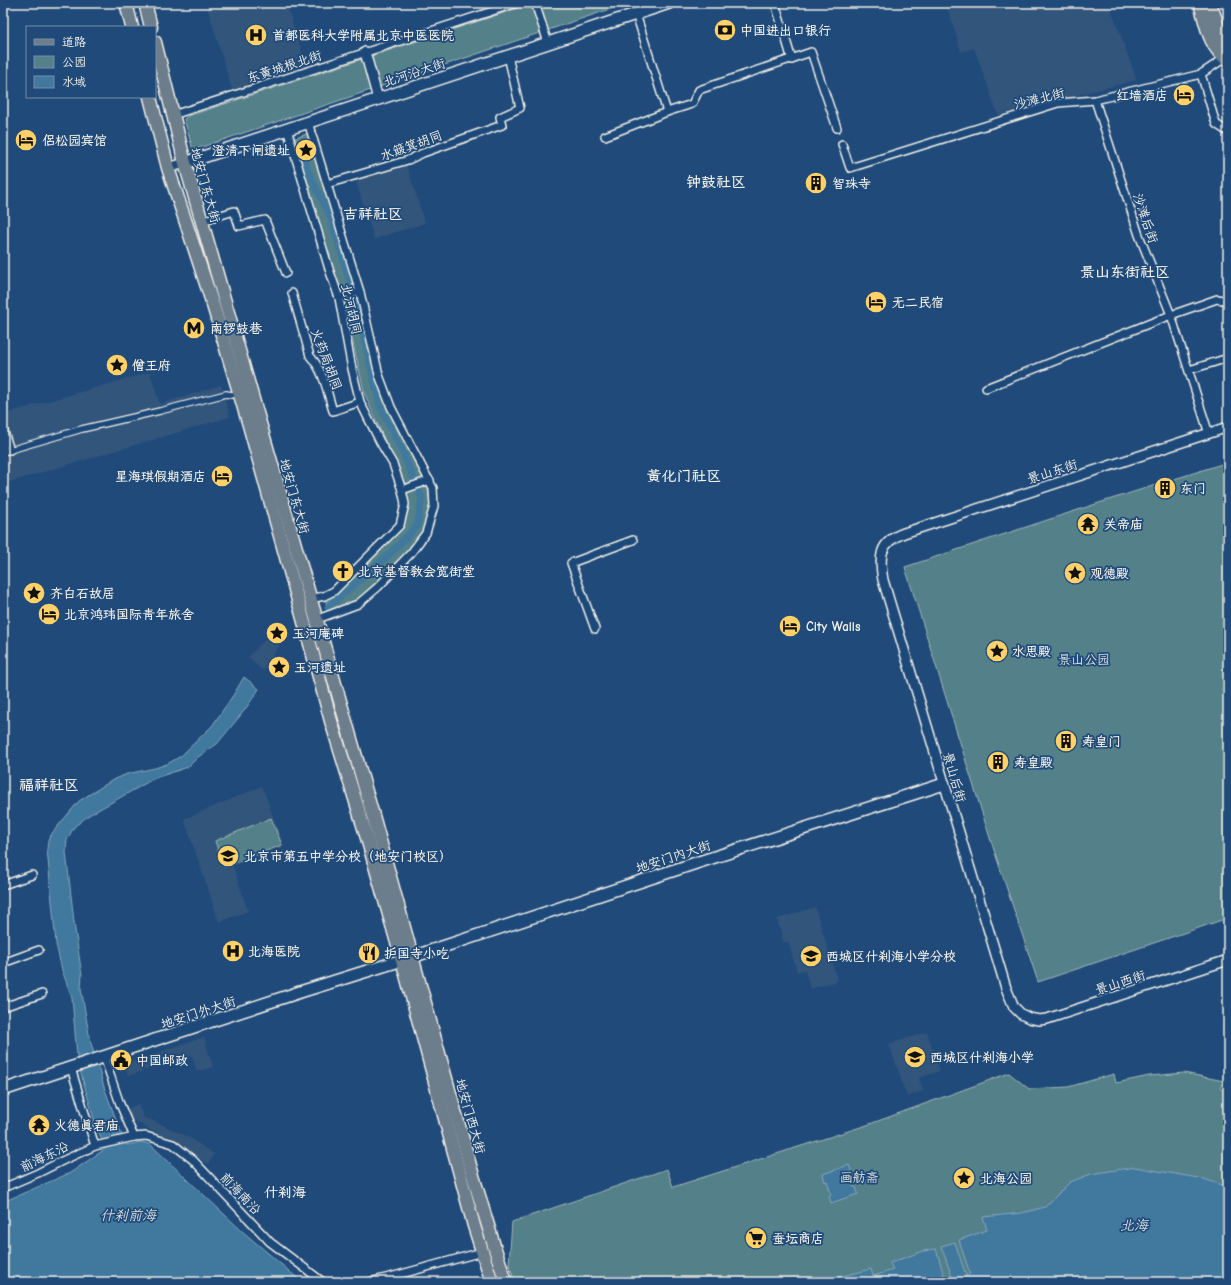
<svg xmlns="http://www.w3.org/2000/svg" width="1231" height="1285" font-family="'Comic Neue','LXGW WenKai TC',sans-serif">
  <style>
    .built { fill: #33547c }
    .green { fill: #538089; stroke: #a4b8b8 }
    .water { fill: #41789e; stroke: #89a8bc }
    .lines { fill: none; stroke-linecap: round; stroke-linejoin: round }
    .canal { stroke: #41789e; stroke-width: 7 }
    .pedestrian-casing { stroke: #f4f1e8; stroke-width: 8 }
    .minor-casing { stroke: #f4f1e8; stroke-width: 10 }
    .tertiary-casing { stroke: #f4f1e8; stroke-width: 12 }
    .secondary-casing { stroke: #f4f1e8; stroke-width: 14 }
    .primary-casing { stroke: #f4f1e8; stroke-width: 15 }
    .pedestrian { stroke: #1f4a7a; stroke-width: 5.5 }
    .minor { stroke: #1f4a7a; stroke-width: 7 }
    .tertiary { stroke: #1f4a7a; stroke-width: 9 }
    .secondary { stroke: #1f4a7a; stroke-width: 11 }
    .primary { stroke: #6c7d8c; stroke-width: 12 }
    .labels { text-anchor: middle; stroke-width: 3.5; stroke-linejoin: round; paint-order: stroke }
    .poi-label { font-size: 13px; font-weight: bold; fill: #f4f1e8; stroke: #1f4a7a; text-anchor: start }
    .street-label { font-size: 13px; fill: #f4f1e8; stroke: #1f4a7a }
    .park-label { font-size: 13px; fill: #dce0da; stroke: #1f4a7a }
    .neighbourhood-label { font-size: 14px; font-weight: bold; fill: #f4f1e8; stroke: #1f4a7a }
    .water-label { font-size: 14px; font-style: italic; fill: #d9dfdd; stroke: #1f4a7a }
    .quarter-label { font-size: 15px; font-weight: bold; fill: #f4f1e8; stroke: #1f4a7a }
  </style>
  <rect width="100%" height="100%" fill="#1f4a7a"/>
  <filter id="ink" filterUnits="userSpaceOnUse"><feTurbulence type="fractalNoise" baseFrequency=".025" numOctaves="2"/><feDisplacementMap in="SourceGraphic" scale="8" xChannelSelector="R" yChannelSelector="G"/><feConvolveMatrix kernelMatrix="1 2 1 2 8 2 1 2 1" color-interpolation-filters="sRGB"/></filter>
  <g filter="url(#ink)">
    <!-- built -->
    <g class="built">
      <polygon points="206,3 286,3 307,67 232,90"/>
      <polygon points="946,3 1109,3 1137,80 998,115 974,48 961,52"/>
      <polygon points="406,163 425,223 374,239 355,179"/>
      <polygon points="150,372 160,404 221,385 230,417 3,484 3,445 11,442 3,414"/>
      <polygon points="274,630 283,640 263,671 248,657"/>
      <polygon points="262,786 284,846 233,866 248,911 219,922 184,819"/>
      <polygon points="815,907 838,981 810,989 805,970 797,972 788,942 784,943 777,919"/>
      <polygon points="927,1032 940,1071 919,1078 923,1091 907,1097 889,1044"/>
      <polygon points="204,1037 213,1067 197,1072 191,1055 128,1076 124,1064"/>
      <polygon points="138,1104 144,1118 152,1120 192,1139 214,1154 208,1164 172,1140 148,1129 128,1116 126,1109"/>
    </g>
    <!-- green -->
    <g class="green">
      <polygon points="534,3 628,3 193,150 184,119 188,116"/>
      <polygon points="309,133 360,301 373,356 402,435 428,488 430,507 427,529 416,544 357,600 328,610 325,598 405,520 408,501 402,480 365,395 346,313 293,139"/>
      <polygon points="1228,462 1228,918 1038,982 990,838 905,567 1102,502"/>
      <polygon points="271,818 282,845 224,867 215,841"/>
      <polygon points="1009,1073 1029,1089 1068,1087 1114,1074 1116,1083 1149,1076 1184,1073 1224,1081 1220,1088 1228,1094 1228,1282 515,1282 509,1264 512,1222 667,1169 673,1187 867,1125"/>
    </g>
    <!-- water -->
    <g class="water">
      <polygon points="244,677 259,689 244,711 217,744 198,757 188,767 155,778 89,815 74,827 67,840 66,852 75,930 82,975 81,988 90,1040 104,1087 124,1141 127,1145 141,1142 150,1144 242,1231 302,1282 10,1282 3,1279 3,1202 70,1173 105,1149 94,1119 81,1074 77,1056 72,998 62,970 56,944 47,849 48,840 53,832 79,801 111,781 127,774 155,768 167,764 181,756 212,726 234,694"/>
      <polygon points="849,1165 852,1173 849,1174 853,1187 856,1187 858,1194 831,1203 829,1196 831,1194 827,1181 825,1182 823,1174"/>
      <polygon points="1135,1167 1204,1179 1228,1187 1228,1282 954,1282 941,1246 955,1242 966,1276 970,1274 959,1240 987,1230 983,1217 1022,1213 1045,1207 1070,1182 1091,1174"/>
      <polygon points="936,1249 946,1282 807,1282 826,1280 871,1269 873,1276 893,1270 890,1263 923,1251"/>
    </g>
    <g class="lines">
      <!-- canal -->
      <polyline class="canal" points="299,145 308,171 331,218 353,292 380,406 403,453 422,498 417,526 391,553 328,607"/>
      <!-- pedestrian casing -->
      <g class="pedestrian-casing">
        <polyline id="pedestrian" points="3,452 82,429 160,411 226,394 232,395 238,393"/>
      </g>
      <!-- minor casing -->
      <g class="minor-casing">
        <g id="minor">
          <polyline points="535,3 548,43"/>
          <polyline points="775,3 792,60"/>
          <polyline points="1201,74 1216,124 1228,132"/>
          <polyline points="1095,100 1139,235 1171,315 1209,434"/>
          <polyline points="667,112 692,104 699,90 811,52 837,128"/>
          <polyline points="173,115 517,3"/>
          <polyline points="308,122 360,292 379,375 391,407 433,488 434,506 426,533 411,553 378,587 358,604 315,620"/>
          <polyline points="287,129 329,269 339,298 352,369 360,402 380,442 393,464 402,490 405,504 400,525 334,591 324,596 310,599"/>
          <polyline points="605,136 667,112 636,14"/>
          <polyline points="842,144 850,168 1058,103 1095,100 1201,74 1228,56"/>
          <polyline points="327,184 408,160 423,153 502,125 500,117 520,108 508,56"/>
          <polyline points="202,221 234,211 239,226 265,220 286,273"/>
          <path d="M292,293L310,356C324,371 327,392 333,411L360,402"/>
          <polyline points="339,298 360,292"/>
          <polyline points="1189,370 1228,358"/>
          <polyline points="986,388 1171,315 1217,299 1223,300 1228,299"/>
          <polyline points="3,429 10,450"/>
          <polyline points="402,490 430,480"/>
          <polyline points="595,629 571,563 633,540"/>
          <polyline points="3,885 32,875"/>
          <polyline points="3,963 39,950"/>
          <polyline points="3,1007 42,994"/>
          <polyline points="104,1057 120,1104 134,1137"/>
          <polyline points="71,1068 95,1146"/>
          <polyline points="3,1188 38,1173 64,1160 95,1146 134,1137 146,1136 173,1144 193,1160 270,1242 323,1282"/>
          <polyline points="369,1282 394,1276 482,1252"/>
        </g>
      </g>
      <!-- tertiary casing -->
      <g class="tertiary-casing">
        <g id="tertiary">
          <polyline points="365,52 378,99"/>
          <polyline points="168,168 185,163"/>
          <path d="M1228,427L904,533C879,542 879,557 883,580L1006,988L1014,1007L1021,1014L1029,1018L1039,1020L1047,1019L1228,960"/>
        </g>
      </g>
      <!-- secondary casing -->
      <g class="secondary-casing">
        <g id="secondary">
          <polyline points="185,163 669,3"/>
          <polyline points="3,1090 300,992 412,957 699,862 944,784"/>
        </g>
      </g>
      <!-- primary casing -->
      <g class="primary-casing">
        <g id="primary">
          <polyline points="126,3 132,27"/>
          <polyline points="145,3 151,27"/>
          <path d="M1200,3C1206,23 1209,48 1228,60"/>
          <polyline points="1210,3 1221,34 1228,47"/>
          <polyline points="155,42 185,163 374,819 471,1169 495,1249 506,1282"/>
          <polyline points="150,97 168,168 213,305 249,425 301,611 331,721 367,838 402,960 474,1226 492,1282"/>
        </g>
      </g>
      <!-- pedestrian -->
      <use href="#pedestrian" class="pedestrian"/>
      <!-- minor -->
      <use href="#minor" class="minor"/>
      <!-- tertiary -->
      <use href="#tertiary" class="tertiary"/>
      <!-- secondary -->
      <use href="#secondary" class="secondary"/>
      <!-- primary -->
      <use href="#primary" class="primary"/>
    </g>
  </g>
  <!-- icons -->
  <defs>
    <g id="bank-disc" transform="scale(1.15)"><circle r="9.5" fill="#ffd166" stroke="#1f4a7a"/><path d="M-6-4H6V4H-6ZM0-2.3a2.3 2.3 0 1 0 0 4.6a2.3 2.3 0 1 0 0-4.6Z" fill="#111"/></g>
    <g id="hospital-disc" transform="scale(1.15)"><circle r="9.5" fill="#ffd166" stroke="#1f4a7a"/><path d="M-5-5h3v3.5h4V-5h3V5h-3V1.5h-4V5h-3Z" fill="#111"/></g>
    <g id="hotel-disc" transform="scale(1.15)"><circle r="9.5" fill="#ffd166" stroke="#1f4a7a"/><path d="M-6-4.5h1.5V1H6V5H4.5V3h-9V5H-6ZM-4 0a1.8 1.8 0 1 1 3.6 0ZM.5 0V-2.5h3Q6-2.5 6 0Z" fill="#111"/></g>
    <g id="sight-disc" transform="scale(1.15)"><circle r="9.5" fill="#ffd166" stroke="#1f4a7a"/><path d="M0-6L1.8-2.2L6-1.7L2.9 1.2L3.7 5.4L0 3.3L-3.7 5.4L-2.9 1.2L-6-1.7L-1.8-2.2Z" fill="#111"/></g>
    <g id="building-disc" transform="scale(1.15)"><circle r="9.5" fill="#ffd166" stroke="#1f4a7a"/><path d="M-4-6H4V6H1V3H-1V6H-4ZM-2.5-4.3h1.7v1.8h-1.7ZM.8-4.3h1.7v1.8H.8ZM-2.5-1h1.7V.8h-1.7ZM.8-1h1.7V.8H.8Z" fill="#111"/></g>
    <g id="metro-disc" transform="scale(1.15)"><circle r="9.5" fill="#ffd166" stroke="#1f4a7a"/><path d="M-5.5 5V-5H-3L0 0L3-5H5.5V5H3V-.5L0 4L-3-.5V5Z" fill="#111"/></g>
    <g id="temple-disc" transform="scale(1.15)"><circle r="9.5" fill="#ffd166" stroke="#1f4a7a"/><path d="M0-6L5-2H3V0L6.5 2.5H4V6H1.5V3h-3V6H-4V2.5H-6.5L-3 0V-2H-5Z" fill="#111"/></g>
    <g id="church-disc" transform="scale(1.15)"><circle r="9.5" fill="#ffd166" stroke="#1f4a7a"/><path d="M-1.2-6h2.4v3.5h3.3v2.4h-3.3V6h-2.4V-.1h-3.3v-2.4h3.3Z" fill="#111"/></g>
    <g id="school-disc" transform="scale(1.15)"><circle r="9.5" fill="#ffd166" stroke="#1f4a7a"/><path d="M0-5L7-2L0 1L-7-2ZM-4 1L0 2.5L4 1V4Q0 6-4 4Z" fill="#111"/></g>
    <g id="restaurant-disc" transform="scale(1.15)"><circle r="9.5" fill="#ffd166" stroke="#1f4a7a"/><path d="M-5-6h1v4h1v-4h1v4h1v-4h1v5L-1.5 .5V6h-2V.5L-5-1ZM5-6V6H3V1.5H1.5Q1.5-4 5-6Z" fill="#111"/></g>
    <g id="civic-disc" transform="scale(1.15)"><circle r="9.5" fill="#ffd166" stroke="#1f4a7a"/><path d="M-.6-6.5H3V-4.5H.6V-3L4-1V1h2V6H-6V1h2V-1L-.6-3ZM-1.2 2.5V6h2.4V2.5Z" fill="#111"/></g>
    <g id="supermarket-disc" transform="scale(1.15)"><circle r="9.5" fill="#ffd166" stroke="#1f4a7a"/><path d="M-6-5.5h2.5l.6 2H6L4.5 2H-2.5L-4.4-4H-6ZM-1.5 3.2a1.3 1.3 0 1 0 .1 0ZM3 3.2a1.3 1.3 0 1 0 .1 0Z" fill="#111"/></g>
  </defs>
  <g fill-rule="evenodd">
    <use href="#bank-disc" x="725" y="30"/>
    <use href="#hospital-disc" x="256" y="35"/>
    <use href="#hotel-disc" x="1184" y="95"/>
    <use href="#hotel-disc" x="26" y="140"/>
    <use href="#sight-disc" x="306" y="150"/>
    <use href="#building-disc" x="816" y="183"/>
    <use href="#hotel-disc" x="876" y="302"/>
    <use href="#metro-disc" x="194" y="328"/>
    <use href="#sight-disc" x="117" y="365"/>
    <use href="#hotel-disc" x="222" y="476"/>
    <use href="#building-disc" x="1165" y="488"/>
    <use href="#temple-disc" x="1088" y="524"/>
    <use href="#church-disc" x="343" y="571"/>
    <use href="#sight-disc" x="1075" y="573"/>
    <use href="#sight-disc" x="34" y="593"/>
    <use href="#hotel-disc" x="49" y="614"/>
    <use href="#hotel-disc" x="790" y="626"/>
    <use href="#sight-disc" x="277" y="633"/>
    <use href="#sight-disc" x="997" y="651"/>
    <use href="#sight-disc" x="279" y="667"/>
    <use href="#building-disc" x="1066" y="741"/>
    <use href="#building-disc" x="998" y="762"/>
    <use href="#school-disc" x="228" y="856"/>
    <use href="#hospital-disc" x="233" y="951"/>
    <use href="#restaurant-disc" x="369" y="953"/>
    <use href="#school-disc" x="811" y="956"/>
    <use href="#school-disc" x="915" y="1057"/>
    <use href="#civic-disc" x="121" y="1060"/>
    <use href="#temple-disc" x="39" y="1125"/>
    <use href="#sight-disc" x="964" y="1178"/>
    <use href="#supermarket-disc" x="756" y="1238"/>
  </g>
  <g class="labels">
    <!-- poi labels -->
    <g class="poi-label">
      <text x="740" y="35">中国进出口银行</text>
      <text x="272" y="40">首都医科大学附属北京中医医院</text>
      <text x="1168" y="100" text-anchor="end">红墙酒店</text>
      <text x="42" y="145">侣松园宾馆</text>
      <text x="290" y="155" text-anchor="end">澄清下闸遗址</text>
      <text x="832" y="188">智珠寺</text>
      <text x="892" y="307">无二民宿</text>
      <text x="210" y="333">南锣鼓巷</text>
      <text x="132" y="370">僧王府</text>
      <text x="206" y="481" text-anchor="end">星海琪假期酒店</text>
      <text x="1180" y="493">东门</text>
      <text x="1104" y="529">关帝庙</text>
      <text x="358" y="576">北京基督教会宽街堂</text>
      <text x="1090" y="578">观德殿</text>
      <text x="50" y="598">齐白石故居</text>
      <text x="64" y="619">北京鸿玮国际青年旅舍</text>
      <text x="806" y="631">City Walls</text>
      <text x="292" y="638">玉河庵碑</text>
      <text x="1012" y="656">水思殿</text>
      <text x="294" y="672">玉河遗址</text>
      <text x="1082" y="746">寿皇门</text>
      <text x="1014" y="767">寿皇殿</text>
      <text x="244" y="861">北京市第五中学分校（地安门校区）</text>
      <text x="248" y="956">北海医院</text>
      <text x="384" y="958">护国寺小吃</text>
      <text x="826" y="961">西城区什刹海小学分校</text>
      <text x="930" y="1062">西城区什刹海小学</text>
      <text x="136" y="1065">中国邮政</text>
      <text x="54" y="1130">火德真君庙</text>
      <text x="980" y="1183">北海公园</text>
      <text x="772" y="1243">蚕坛商店</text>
    </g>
    <!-- street labels -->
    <g class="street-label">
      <text transform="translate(284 66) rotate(-18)" y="5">东黄城根北街</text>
      <text transform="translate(414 72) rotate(-18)" y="5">北河沿大街</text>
      <text transform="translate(1039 98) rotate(-14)" y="5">沙滩北街</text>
      <text transform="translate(411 145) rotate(-20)" y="5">水簸箕胡同</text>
      <text transform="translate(206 185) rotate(74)" y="5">地安门东大街</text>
      <text transform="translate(1146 218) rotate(71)" y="5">沙滩后街</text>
      <text transform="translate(352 309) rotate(77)" y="5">北河胡同</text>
      <text transform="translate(327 359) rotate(69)" y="5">火药局胡同</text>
      <text transform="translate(1052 471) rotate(-18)" y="5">景山东街</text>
      <text transform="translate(295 496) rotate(74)" y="5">地安门东大街</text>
      <text transform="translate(955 777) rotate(74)" y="5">景山后街</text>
      <text transform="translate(673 856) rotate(-18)" y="5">地安门内大街</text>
      <text transform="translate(1120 982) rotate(-18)" y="5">景山西街</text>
      <text transform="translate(198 1012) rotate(-18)" y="5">地安门外大街</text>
      <text transform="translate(471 1116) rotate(74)" y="5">地安门西大街</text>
      <text transform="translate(44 1156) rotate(-26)" y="5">前海东沿</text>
      <text transform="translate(241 1193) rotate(47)" y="5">前海南沿</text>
    </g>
    <!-- park labels -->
    <g class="park-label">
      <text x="1084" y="664">景山公园</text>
      <text x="859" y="1182">画舫斋</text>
    </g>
    <!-- neighbourhood labels -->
    <g class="neighbourhood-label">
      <text x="285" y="1197">什刹海</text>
    </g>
    <!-- water labels -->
    <g class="water-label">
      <text x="128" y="1220">什刹前海</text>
      <text x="1134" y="1230">北海</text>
    </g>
    <!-- quarter labels -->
    <g class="quarter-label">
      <text x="716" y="187">钟鼓社区</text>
      <text x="373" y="219">吉祥社区</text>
      <text x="1125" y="277">景山东街社区</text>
      <text x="684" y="481">黄化门社区</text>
      <text x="49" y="790">福祥社区</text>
    </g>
  </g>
  <!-- margin -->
  <rect width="1231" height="1285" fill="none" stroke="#1f4a7a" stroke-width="16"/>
  <rect x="8" y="8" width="1215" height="1269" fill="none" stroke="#f4f1e8" stroke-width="1.5" filter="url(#ink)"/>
  <!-- legend -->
  <rect x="26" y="26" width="130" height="72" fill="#1f4a7a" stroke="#748da6"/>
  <rect x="34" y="39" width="20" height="6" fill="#6c7d8c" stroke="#748da6"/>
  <text x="62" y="46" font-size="12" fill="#f4f1e8">道路</text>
  <rect x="34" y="56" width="20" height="12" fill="#538089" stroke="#748da6"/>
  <text x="62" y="66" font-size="12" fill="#f4f1e8">公园</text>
  <rect x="34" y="76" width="20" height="12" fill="#41789e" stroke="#748da6"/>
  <text x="62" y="86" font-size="12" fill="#f4f1e8">水域</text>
</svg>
